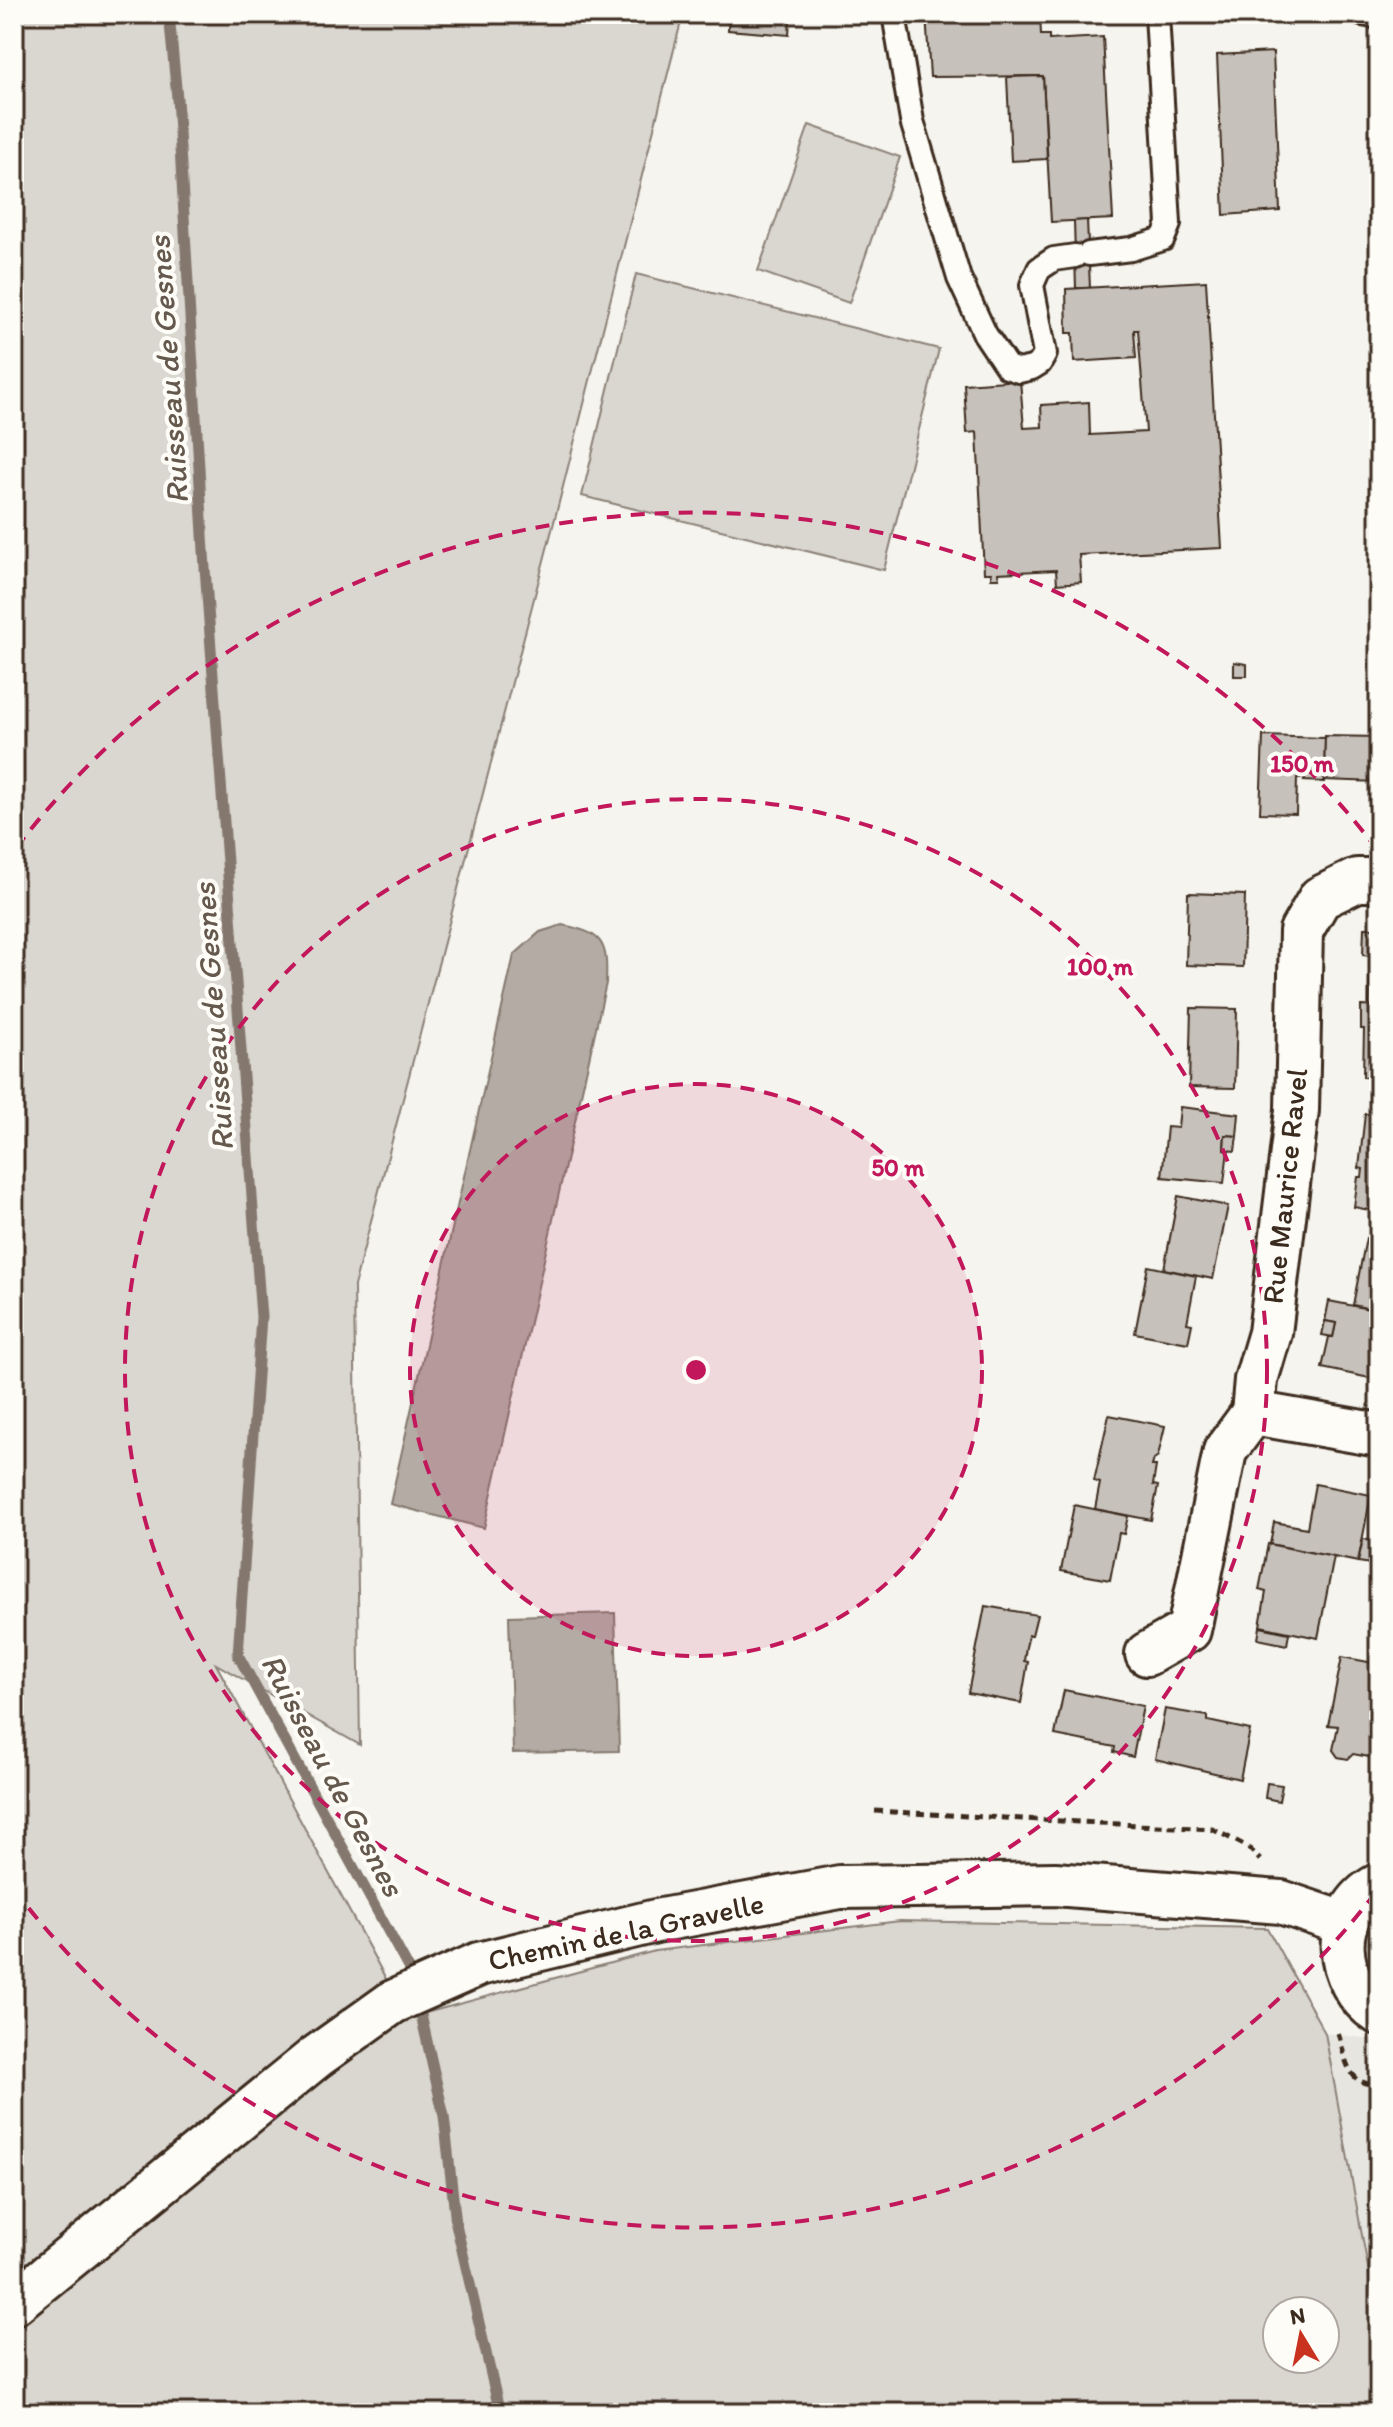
<svg xmlns="http://www.w3.org/2000/svg" width="1393" height="2427" font-family="Itim,sans-serif">
  <style>
    .built { fill: #e7e5df }
    .green { fill: #dad6d0; stroke: #8a8077; stroke-width: 2; fill-rule: evenodd }
    .water { fill: #b4aca4; stroke: #84786e; stroke-width: 2 }
    .lines { fill: none; stroke-linecap: round; stroke-linejoin: round }
    .stream { stroke: #84786e; stroke-width: 11 }
    .building { fill: #c7c1bb; stroke: #3b2a1e; stroke-width: 2 }
    .service-casing { stroke: #3b2a1e; stroke-width: 28 }
    .minor-casing { stroke: #3b2a1e; stroke-width: 48 }
    .path { stroke: #3b2a1e; stroke-width: 5; stroke-dasharray: 8 6; stroke-linecap: butt }
    .service { stroke: #fdfcf7; stroke-width: 22 }
    .minor { stroke: #fdfcf7; stroke-width: 42 }
    .ring { fill: none; stroke: #c2185b; stroke-width: 4; stroke-dasharray: 14 10 }
    .labels { text-anchor: middle; stroke-width: 8; stroke-linejoin: round; paint-order: stroke }
    .street-label { font-size: 30px; fill: #3b2a1e; stroke: #fdfcf7 }
    .water-label { font-size: 32px; font-style: italic; fill: #65584d; stroke: #fdfcf7 }
    .centre { fill: #c2185b; stroke: #fdfcf7; stroke-width: 4 }
    .ring-label { font-size: 24px; text-anchor: middle; font-weight: bold; fill: #c2185b; stroke: #fdfcf7; stroke-width: 8; stroke-linejoin: round; paint-order: stroke }
  </style>
  <rect width="100%" height="100%" fill="#f5f4ee"/>
  <filter id="ink" filterUnits="userSpaceOnUse"><feTurbulence type="fractalNoise" baseFrequency=".0125" numOctaves="2"/><feDisplacementMap in="SourceGraphic" scale="16" xChannelSelector="R" yChannelSelector="G"/><feConvolveMatrix kernelMatrix="1 2 1 2 8 2 1 2 1" color-interpolation-filters="sRGB"/></filter>
  <g filter="url(#ink)">
    <!-- built -->
    <polygon class="built" points="1325,2033 1379,2040 1379,2328"/>
    <!-- green -->
    <g class="green">
      <path d="M14,14H683L554,522L354,1286L360,1745L216,1664L407,2018L655,1951L900,1921L1267,1928L1325,2033L1379,2328V2413H14ZM1277,2311H1325V2359H1277Z"/>
      <polygon points="809,125 900,157 849,303 758,271"/>
      <polygon points="636,274 939,349 884,570 582,496"/>
    </g>
    <!-- water -->
    <g class="water">
      <path d="M562,925C603,933 608,942 606,983L484,1528L390,1504L514,955L540,932Z"/>
      <polygon points="615,1613 619,1751 513,1753 509,1616"/>
    </g>
    <g class="lines">
      <!-- stream -->
      <g class="stream">
        <polyline points="169,14 177,98 205,568 261,1317 238,1655 411,1973"/>
        <polyline points="419,2006 444,2116 456,2224 500,2413"/>
      </g>
    </g>
    <!-- building -->
    <g class="building">
      <polygon points="729,14 790,18 789,35 728,30"/>
      <polygon points="926,14 1040,14 1041,35 1049,35 1049,40 1103,37 1113,219 1051,222 1043,76 930,77"/>
      <polygon points="1273,52 1280,211 1224,215 1217,55"/>
      <polygon points="1043,76 1047,159 1011,161 1007,77"/>
      <polygon points="1087,220 1090,288 1076,288 1074,221"/>
      <polygon points="1206,281 1222,548 1079,555 1081,582 1057,584 1056,570 998,573 999,578 991,578 991,573 984,573 977,432 967,433 964,384 1020,380 1024,428 1042,427 1041,405 1089,402 1090,435 1146,432 1138,330 1134,330 1136,358 1074,362 1073,333 1067,333 1066,289"/>
      <polygon points="1234,662 1247,664 1247,676 1234,676"/>
      <polygon points="1263,736 1325,738 1324,782 1304,781 1305,779 1297,778 1296,814 1260,813"/>
      <polygon points="1325,736 1379,737 1379,782 1324,780"/>
      <polygon points="1188,893 1245,895 1243,967 1186,965"/>
      <polygon points="1364,928 1379,928 1379,1007 1369,1007 1371,956 1363,955"/>
      <polygon points="1361,1006 1379,1007 1379,1078 1363,1077 1364,1029 1361,1029"/>
      <polygon points="1191,1008 1237,1009 1235,1088 1189,1087"/>
      <polygon points="1180,1107 1239,1114 1237,1136 1225,1135 1224,1150 1228,1150 1224,1183 1162,1177 1167,1127 1178,1128"/>
      <polygon points="1365,1114 1379,1114 1379,1212 1354,1207 1358,1177 1362,1177 1363,1169 1359,1168"/>
      <polygon points="1225,1135 1237,1136 1235,1151 1224,1150"/>
      <polygon points="1178,1196 1228,1206 1213,1279 1164,1269"/>
      <polygon points="1366,1238 1379,1240 1379,1311 1353,1305"/>
      <polygon points="1148,1266 1196,1276 1187,1323 1192,1324 1188,1343 1135,1333"/>
      <polygon points="1329,1301 1379,1311 1379,1380 1322,1368 1329,1337 1333,1337 1336,1323 1325,1321"/>
      <polygon points="1325,1321 1336,1323 1333,1337 1322,1335"/>
      <polygon points="1109,1415 1165,1426 1158,1456 1154,1459 1152,1466 1156,1466 1153,1485 1158,1486 1151,1520 1095,1509 1100,1483 1094,1481"/>
      <polygon points="1315,1484 1371,1495 1358,1562 1270,1544 1274,1522 1307,1528"/>
      <polygon points="1074,1505 1128,1516 1124,1534 1119,1533 1110,1580 1061,1571"/>
      <polygon points="1363,1539 1375,1541 1371,1564 1358,1562"/>
      <polygon points="1268,1544 1334,1557 1318,1638 1260,1626 1266,1592 1259,1590"/>
      <polygon points="985,1606 1037,1615 1032,1635 1029,1635 1026,1647 1024,1661 1028,1662 1021,1703 968,1693"/>
      <polygon points="1260,1627 1289,1633 1287,1645 1258,1639"/>
      <polygon points="1342,1657 1379,1664 1379,1736 1375,1758 1353,1754 1348,1759 1338,1757 1333,1750 1338,1726 1328,1725"/>
      <polygon points="1064,1690 1143,1706 1133,1757 1114,1752 1115,1747 1055,1735"/>
      <polygon points="1165,1709 1208,1716 1208,1721 1250,1730 1240,1779 1155,1759"/>
      <polygon points="1267,1783 1282,1785 1279,1801 1265,1798"/>
    </g>
    <g class="lines">
      <!-- service casing -->
      <g class="service-casing">
        <g id="service">
          <polyline points="894,14 912,121 959,278 985,334 1007,367 1019,371 1032,368 1040,363 1045,354 1032,285 1039,269 1054,259 1075,256"/>
          <polyline points="1362,14 1379,17"/>
          <polyline points="1089,254 1131,249 1163,239 1169,224 1157,14"/>
        </g>
      </g>
      <!-- minor casing -->
      <g class="minor-casing">
        <g id="minor">
          <polyline points="1379,880 1357,880 1320,898 1301,931 1297,1110 1270,1333 1256,1380 1253,1413 1379,1435"/>
          <polyline points="1147,1654 1189,1630 1225,1451 1253,1413"/>
          <path d="M1379,1885C1327,1912 1334,1983 1379,2013"/>
          <polyline points="14,2303 316,2057 393,2002 479,1964 656,1921 840,1887 1055,1884 1281,1902 1346,1924"/>
        </g>
      </g>
      <!-- path -->
      <g class="path">
        <polyline points="875,1811 1212,1829 1248,1847 1260,1860"/>
        <path d="M1338,2033C1346,2057 1346,2087 1379,2084"/>
      </g>
      <!-- service -->
      <use href="#service" class="service"/>
      <!-- minor -->
      <use href="#minor" class="minor"/>
    </g>
  </g>
  <!-- distance rings -->
  <circle cx="696" cy="1370" r="286" fill="#c2185b" fill-opacity=".12"/>
  <g class="ring">
    <circle cx="696" cy="1370" r="286"/>
    <circle cx="696" cy="1370" r="571"/>
    <path d="M1376 1892A857 857 0 0 1 16 1892M16 848A857 857 0 0 1 1376 848"/>
  </g>
  <g class="labels">
    <!-- street labels -->
    <g class="street-label">
      <text transform="translate(1285 1186) rotate(-84)" y="10">Rue Maurice Ravel</text>
      <text transform="translate(626 1932) rotate(-12)" y="10">Chemin de la Gravelle</text>
    </g>
    <!-- water labels -->
    <g class="water-label">
      <text transform="translate(168 370) rotate(-94)" y="11">Ruisseau de Gesnes</text>
      <text transform="translate(213 1017) rotate(-94)" y="11">Ruisseau de Gesnes</text>
      <text transform="translate(333 1775) rotate(62)" y="11">Ruisseau de Gesnes</text>
    </g>
  </g>
  <circle cx="696" cy="1370" r="12" class="centre"/>
  <g class="ring-label">
    <text x="1302" y="772">150 m</text>
    <text x="1100" y="975">100 m</text>
    <text x="898" y="1176">50 m</text>
  </g>
  <!-- margin -->
  <rect width="1393" height="2427" fill="none" stroke="#fdfcf7" stroke-width="48"/>
  <rect x="24" y="24" width="1345" height="2379" fill="none" stroke="#3b2a1e" stroke-width="3" filter="url(#ink)"/>
  <!-- north arrow -->
  <g transform="translate(1301 2335) rotate(350)"><circle r="38" fill="#fdfcf7" stroke="#afa8a0" stroke-width="2"/>
  <path d="M0-6L14 30L0 20L-14 30Z" fill="#c8321e"/>
  <text y="-12" font-size="22" font-weight="bold" text-anchor="middle" fill="#3b2a1e">N</text>
  </g>
</svg>
